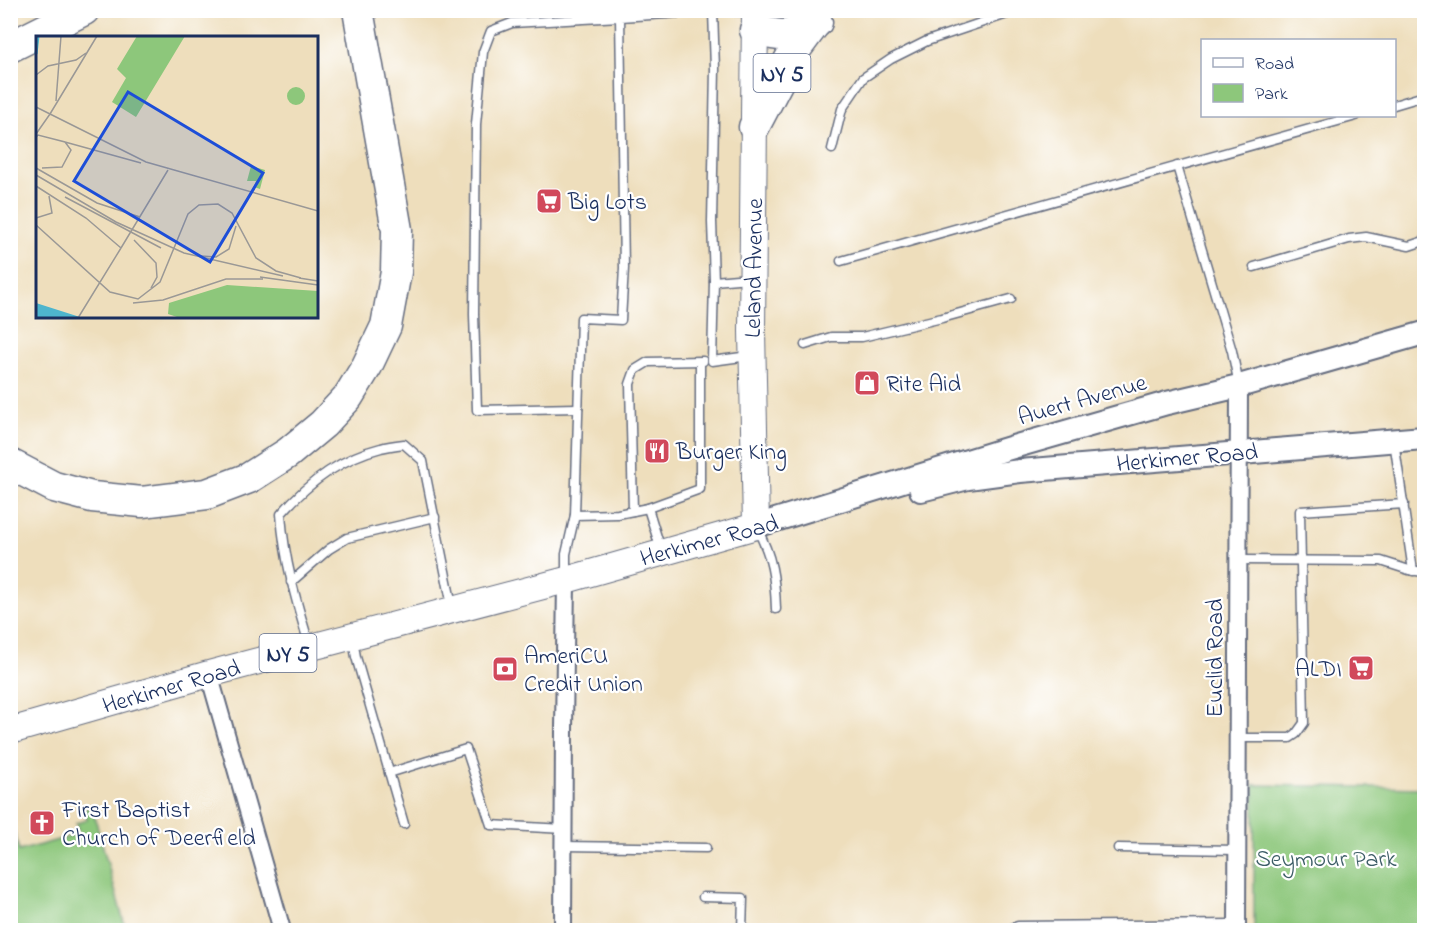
<svg xmlns="http://www.w3.org/2000/svg" width="1435" height="941" font-family="'Indie Flower',sans-serif">
  <style>
    .green { fill: #8dc77b; stroke: #547b6c; stroke-width: 1.5 }
    .lines { fill: none; stroke-linecap: round; stroke-linejoin: round }
    .lane-casing { stroke: #656c7f; stroke-width: 11 }
    .street-casing { stroke: #656c7f; stroke-width: 20 }
    .secondary-casing { stroke: #656c7f; stroke-width: 26 }
    .primary-casing { stroke: #656c7f; stroke-width: 28 }
    .highway-casing { stroke: #656c7f; stroke-width: 33 }
    .lane { stroke: #fff; stroke-width: 8 }
    .street { stroke: #fff; stroke-width: 16 }
    .secondary { stroke: #fff; stroke-width: 22 }
    .primary { stroke: #fff; stroke-width: 26 }
    .highway { stroke: #fff; stroke-width: 30 }
    .labels { text-anchor: middle; stroke-width: 4.5; stroke-linejoin: round; paint-order: stroke }
    .shield { fill: #fff; stroke: #5f6d8e; stroke-width: 1.5 }
    .shield-label { font-size: 22px; font-weight: bold; fill: #1b2f5e }
    .poi-label { font-size: 24px; fill: #1b2f5e; stroke: #fff; text-anchor: start }
    .street-label { font-size: 24px; fill: #1b2f5e; stroke: #fff }
    .park-label { font-size: 24px; fill: #3d5d67; stroke: #fff }
    .inset-river { fill: none; stroke: #4eb5cd; stroke-width: 3 }
    .inset-road { fill: none; stroke: #9a9896; stroke-width: 1.5 }
    .view { fill: #1d4ed8; fill-opacity: 0.15; stroke: #1d4ed8; stroke-width: 3 }
    .inset-edge { fill: none; stroke: #1b2f5e; stroke-width: 3 }
  </style>
  <rect width="100%" height="100%" fill="#fff"/>
  <filter id="ink" filterUnits="userSpaceOnUse"><feTurbulence type="fractalNoise" baseFrequency=".0167" numOctaves="2"/><feDisplacementMap in="SourceGraphic" scale="12" xChannelSelector="R" yChannelSelector="G"/><feConvolveMatrix kernelMatrix="1 2 1 2 8 2 1 2 1" color-interpolation-filters="sRGB"/></filter>
  <filter id="wash" filterUnits="userSpaceOnUse"><feTurbulence type="fractalNoise" baseFrequency=".008" numOctaves="4" result="noise"/><feDisplacementMap in="SourceGraphic" scale="24" xChannelSelector="R" yChannelSelector="G"/><feGaussianBlur stdDeviation="1.35" result="paint"/><feColorMatrix in="noise" values="0 0 0 0 0 0 0 0 0 0 0 0 0 0 0 0 0 1.4 0 .05"/><feComposite in="paint" operator="in"/></filter>
  <g filter="url(#wash)">
    <rect width="100%" height="100%" fill="#eedebc"/>
    <!-- green -->
    <g class="green">
      <polygon points="1254,785 1424,788 1424,930 1254,930"/>
      <polygon points="92,807 126,930 11,930 11,820 19,851 79,834 76,823 87,820 85,809"/>
    </g>
  </g>
  <g filter="url(#ink)">
    <g class="lines">
      <!-- lane casing -->
      <g class="lane-casing">
        <g id="lane">
          <polyline points="1394,105 1424,96"/>
          <polyline points="832,149 842,109 863,78 891,59 927,41 1019,10"/>
          <polyline points="1177,166 1232,351 1239,385"/>
          <polyline points="841,261 1356,116"/>
          <polyline points="1254,267 1349,239 1366,237 1409,246 1424,241"/>
          <polyline points="714,281 749,278"/>
          <polyline points="805,345 831,337 862,337 942,318 1011,299"/>
          <polyline points="749,356 712,361 714,281 712,222 715,69 713,11 751,12"/>
          <polyline points="578,408 477,410 474,314 476,124 483,52 491,31 512,23 620,17"/>
          <polyline points="1394,441 1413,571"/>
          <polyline points="648,508 661,550"/>
          <polyline points="633,511 630,384 635,370 648,362 703,361"/>
          <polyline points="575,515 618,514 648,508 700,489 700,362"/>
          <path d="M757,529C772,556 775,578 776,609"/>
          <polyline points="1239,560 1381,561 1409,570 1424,572"/>
          <polyline points="566,576 566,554 575,515 581,318 621,320 624,268 620,17 713,11"/>
          <polyline points="291,582 329,549 347,538 435,517"/>
          <polyline points="353,640 356,657 404,824"/>
          <path d="M309,644C296,601 284,559 281,514C307,484 341,458 381,448C388,446 396,445 404,444L423,461L452,606"/>
          <polyline points="1238,738 1290,738 1296,734 1304,723 1300,511 1404,504"/>
          <polyline points="389,773 466,749 491,825 564,829"/>
          <polyline points="564,846 706,848"/>
          <polyline points="1118,848 1237,850"/>
          <polyline points="703,897 743,898 742,930"/>
          <polyline points="1007,930 1018,926 1237,924"/>
        </g>
      </g>
      <!-- street casing -->
      <g class="street-casing">
        <g id="street">
          <polyline points="209,674 282,930"/>
          <polyline points="563,930 564,730 566,580"/>
          <polyline points="1237,930 1239,386"/>
        </g>
      </g>
      <!-- secondary casing -->
      <g class="secondary-casing">
        <g id="secondary">
          <polyline points="921,490 968,478 1020,471 1424,438"/>
          <polyline points="756,526 1013,447 1167,403 1239,386 1424,333"/>
        </g>
      </g>
      <!-- primary casing -->
      <g class="primary-casing">
        <polyline id="primary" points="10,731 209,674 566,580 756,526 752,331 755,10"/>
      </g>
      <!-- highway casing -->
      <g class="highway-casing">
        <g id="highway">
          <path d="M755,30C785,38 789,37 817,22"/>
          <polyline points="10,47 84,10"/>
          <polyline points="754,127 793,53 816,22"/>
          <polyline points="10,464 54,487 92,497 142,502 207,494 249,478 288,453 323,424 348,397 367,366 386,326 396,272 397,230 358,10"/>
        </g>
      </g>
      <!-- lane -->
      <use href="#lane" class="lane"/>
      <!-- street -->
      <use href="#street" class="street"/>
      <!-- secondary -->
      <use href="#secondary" class="secondary"/>
      <!-- primary -->
      <use href="#primary" class="primary"/>
      <!-- highway -->
      <use href="#highway" class="highway"/>
    </g>
  </g>
  <!-- icons -->
  <defs>
    <g id="supermarket-square" transform="scale(1.35)"><rect x="-9" y="-9" width="18" height="18" rx="4" fill="#d1495b" stroke="#fff"/><path d="M-6-5.5h2.5l.6 2H6L4.5 2H-2.5L-4.4-4H-6ZM-1.5 3.2a1.3 1.3 0 1 0 .1 0ZM3 3.2a1.3 1.3 0 1 0 .1 0Z" fill="#fff"/></g>
    <g id="shop-square" transform="scale(1.35)"><rect x="-9" y="-9" width="18" height="18" rx="4" fill="#d1495b" stroke="#fff"/><path d="M-5-2.5h2.3a2.7 3.5 0 0 1 5.4 0H5L5.5 6h-11ZM-1.5-2.5h3a1.5 2.3 0 0 0-3 0Z" fill="#fff"/></g>
    <g id="restaurant-square" transform="scale(1.35)"><rect x="-9" y="-9" width="18" height="18" rx="4" fill="#d1495b" stroke="#fff"/><path d="M-5-6h1v4h1v-4h1v4h1v-4h1v5L-1.5 .5V6h-2V.5L-5-1ZM5-6V6H3V1.5H1.5Q1.5-4 5-6Z" fill="#fff"/></g>
    <g id="bank-square" transform="scale(1.35)"><rect x="-9" y="-9" width="18" height="18" rx="4" fill="#d1495b" stroke="#fff"/><path d="M-6-4H6V4H-6ZM0-2.3a2.3 2.3 0 1 0 0 4.6a2.3 2.3 0 1 0 0-4.6Z" fill="#fff"/></g>
    <g id="church-square" transform="scale(1.35)"><rect x="-9" y="-9" width="18" height="18" rx="4" fill="#d1495b" stroke="#fff"/><path d="M-1.2-6h2.4v3.5h3.3v2.4h-3.3V6h-2.4V-.1h-3.3v-2.4h3.3Z" fill="#fff"/></g>
  </defs>
  <g fill-rule="evenodd">
    <use href="#supermarket-square" x="549" y="201"/>
    <use href="#shop-square" x="867" y="383"/>
    <use href="#restaurant-square" x="657" y="451"/>
    <use href="#supermarket-square" x="1361" y="668"/>
    <use href="#bank-square" x="505" y="669"/>
    <use href="#church-square" x="42" y="823"/>
  </g>
  <g class="labels">
    <!-- shield labels -->
    <g class="shield">
      <rect x="753.5" y="54" width="57" height="38" rx="4.5"/>
      <rect x="259.5" y="634" width="57" height="38" rx="4.5"/>
    </g>
    <g class="shield-label">
      <text x="782" y="81">NY 5</text>
      <text x="288" y="661">NY 5</text>
    </g>
    <!-- poi labels -->
    <g class="poi-label">
      <text x="568" y="209">Big Lots</text>
      <text x="886" y="391">Rite Aid</text>
      <text x="676" y="459">Burger King</text>
      <text x="524" y="663">AmeriCU<tspan x="524" dy="28">Credit Union</tspan></text>
      <text x="1342" y="676" text-anchor="end">ALDI</text>
      <text x="62" y="817">First Baptist<tspan x="62" dy="28">Church of Deerfield</tspan></text>
    </g>
    <!-- street labels -->
    <g class="street-label">
      <text transform="translate(753 268) rotate(-89)" y="8">Leland Avenue</text>
      <text transform="translate(1082 399) rotate(-16)" y="8">Auert Avenue</text>
      <text transform="translate(1187 457) rotate(-5)" y="8">Herkimer Road</text>
      <text transform="translate(709 540) rotate(-15)" y="8">Herkimer Road</text>
      <text transform="translate(1214 658) rotate(-90)" y="8">Euclid Road</text>
      <text transform="translate(171 686) rotate(-16)" y="8">Herkimer Road</text>
    </g>
    <!-- park labels -->
    <g class="park-label">
      <text x="1326" y="866">Seymour Park</text>
    </g>
  </g>
  <!-- overview -->
  <g transform="translate(36 36)">
    <rect width="282" height="282" fill="#eedebc"/>
    <path d="M101,0H149L100,81L76,66L90,42L81,33ZM251 60a9 9 0 1 1 18 0a9 9 0 1 1-18 0ZM215,130L229,134L224,153L218,151L220,145H211ZM191,249L282,255V282H144L132,278L133,267Z" fill="#8dc77b"/>
    <path d="M0,267L47,282H0Z" fill="#4eb5cd"/>
    <path class="inset-river" d="M0,18L2,0"/>
    <path class="inset-road" d="M0,39L12,30L40,24L50,17M20,65L25,0M0,71L110,126L282,175M14,78L61,0M0,98L14,78M0,101L2,99L29,106L35,114L26,131L6,132M29,106L105,127M0,132L61,167L104,181M0,139L80,186L148,217L247,240M0,150L50,182L85,212M29,161L125,212M0,182L16,177L13,160M0,189L74,256L102,263L124,246L152,178L163,169L182,168L196,177L220,222L240,235L265,242M98,204L120,227L121,241L115,252M85,212L132,134M165,220L180,221L193,213L200,190M224,241L282,249M263,242L282,245M97,267L127,264L190,243H227M42,282L85,212"/>
    <path class="view" d="M92,56L227,137L174,226L38,145Z"/>
    <rect width="282" height="282" class="inset-edge"/>
  </g>
  <!-- margin -->
  <rect width="1435" height="941" fill="none" stroke="#fff" stroke-width="36"/>
  <!-- legend -->
  <rect x="1201" y="39" width="195" height="78" fill="#ffffff" stroke="#a4acbf" stroke-width="1.5"/>
  <rect x="1213" y="58" width="30" height="9" fill="#ffffff" stroke="#a4acbf" stroke-width="1.5"/>
  <text x="1255" y="69" font-size="18" fill="#1b2f5e">Road</text>
  <rect x="1213" y="84" width="30" height="18" fill="#8dc77b" stroke="#a4acbf" stroke-width="1.5"/>
  <text x="1255" y="99" font-size="18" fill="#1b2f5e">Park</text>
</svg>
